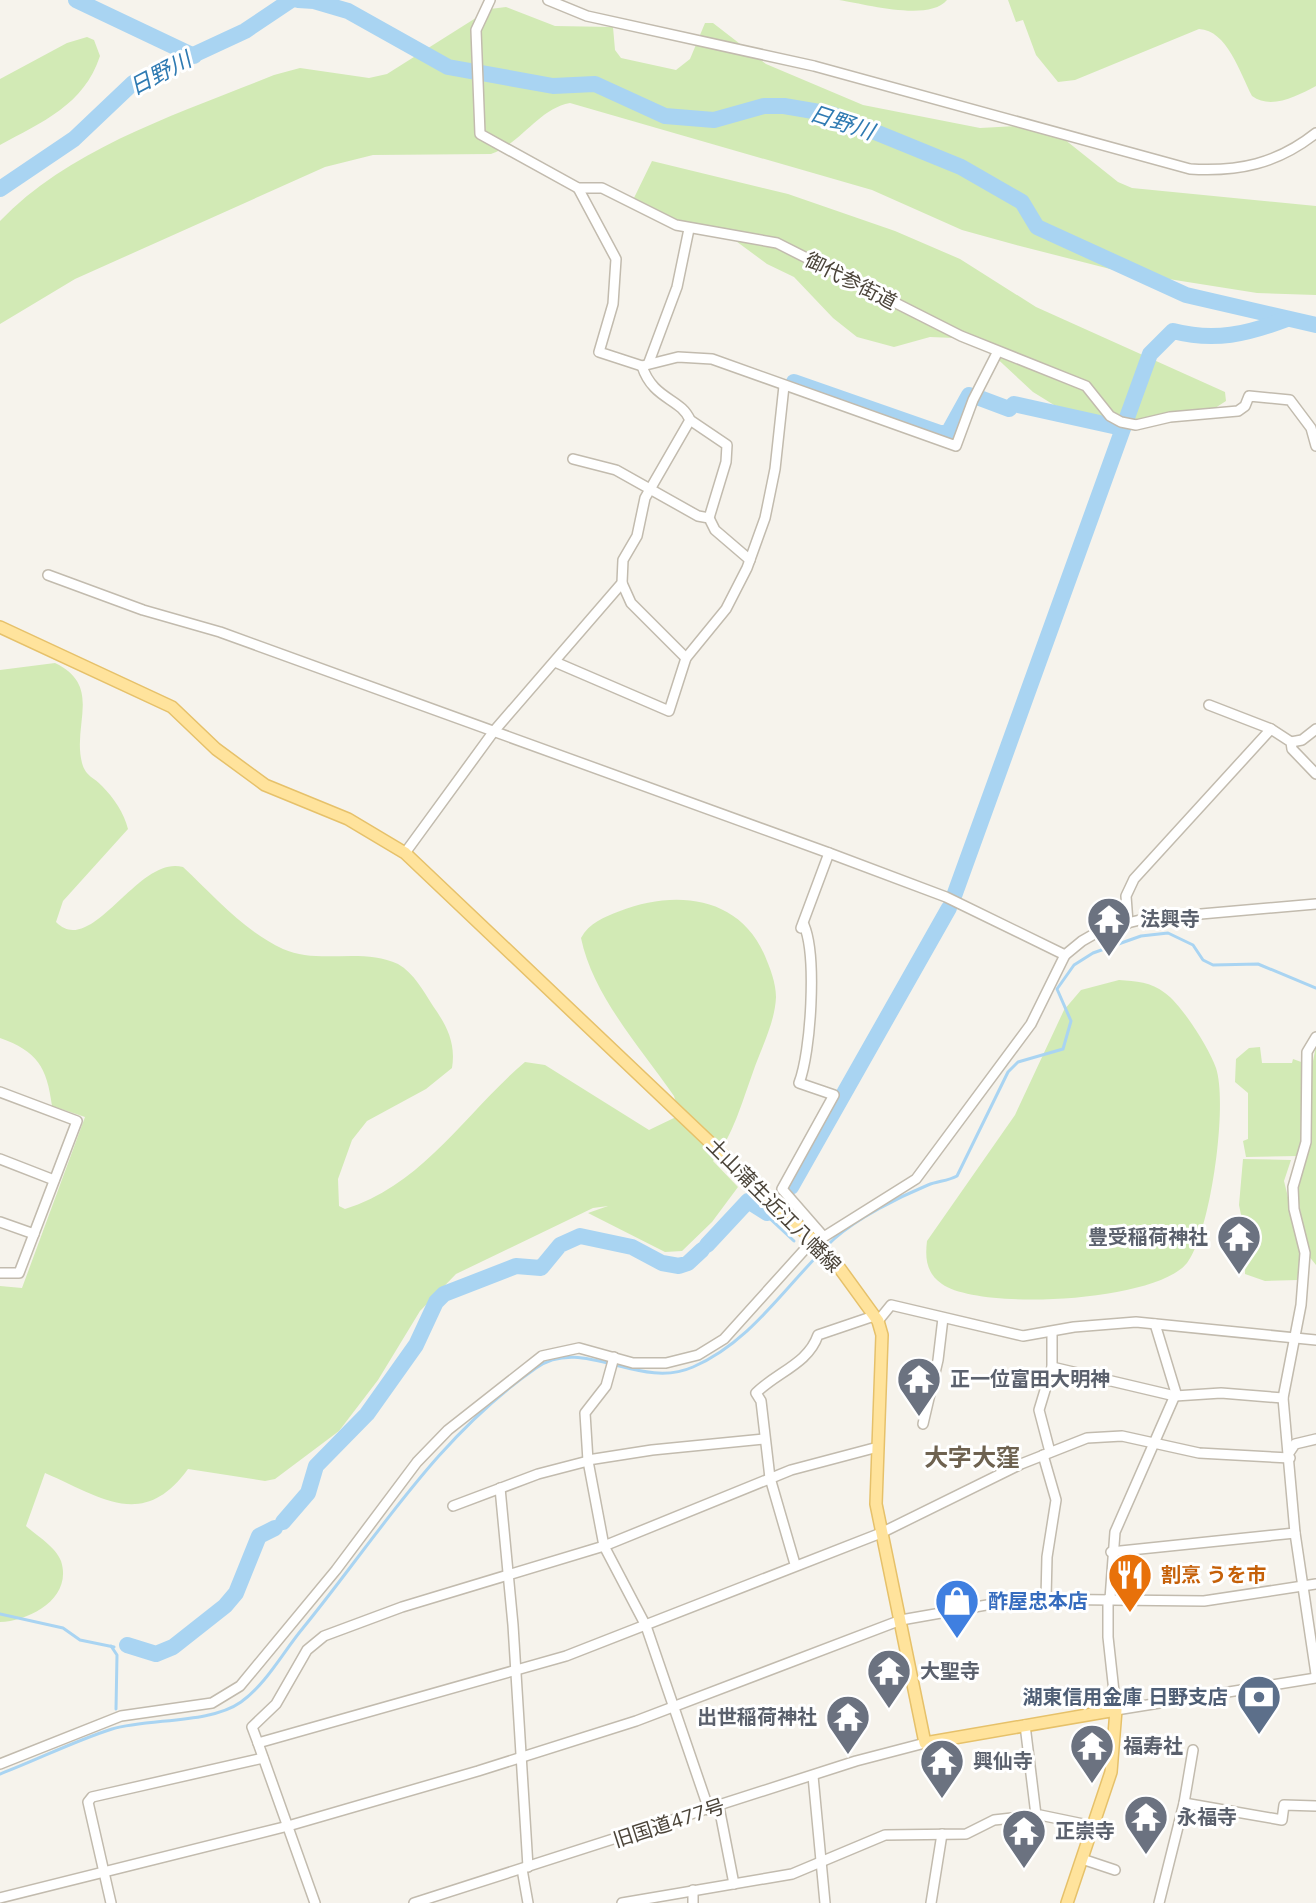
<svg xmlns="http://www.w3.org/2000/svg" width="1316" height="1903" font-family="'Nunito Sans','Noto Sans JP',sans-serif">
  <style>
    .green { fill: #d2eab5 }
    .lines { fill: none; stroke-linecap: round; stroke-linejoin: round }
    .stream { stroke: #a9d4f2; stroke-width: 3 }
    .river { stroke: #a9d4f2; stroke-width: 16 }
    .minor-casing { stroke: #c2bbae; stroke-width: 12 }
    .major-casing { stroke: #e6c16a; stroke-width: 14 }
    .minor { stroke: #fff; stroke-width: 9 }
    .major { stroke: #ffe39c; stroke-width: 11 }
    .labels { text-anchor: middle; stroke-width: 6; stroke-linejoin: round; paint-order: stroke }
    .street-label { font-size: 20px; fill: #4b4439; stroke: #fff }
    .worship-label { font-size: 20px; font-weight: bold; fill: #5b616d; stroke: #fff; text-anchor: start }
    .food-label { font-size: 20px; font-weight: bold; fill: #c56008; stroke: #fff; text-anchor: start }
    .shop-label { font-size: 20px; font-weight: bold; fill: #366cbe; stroke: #fff; text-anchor: start }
    .service-label { font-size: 20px; font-weight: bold; fill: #4e5e75; stroke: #fff; text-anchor: end }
    .water-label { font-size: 22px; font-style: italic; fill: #2e7ab2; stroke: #fff }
    .quarter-label { font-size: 24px; font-weight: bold; fill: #6e6250; stroke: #fff }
  </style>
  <rect width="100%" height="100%" fill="#f6f3ec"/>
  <!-- green -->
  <g class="green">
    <path d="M839,0H947C929,22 865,4 839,0Z"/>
    <path d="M1008,0H1316V86C1297,96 1271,110 1252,96C1240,73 1227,30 1199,29L1075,80L1058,82L1036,55L1023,20L1016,22Z"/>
    <path d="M506,7L555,26L613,27L615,50L621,58L676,70L690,59L705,23H713L766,64L863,105L980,128L1017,126L1059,135L1118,182L1132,188L1316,206V295L1257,293L1118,271L1020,246L962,230L872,190L570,103C538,109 522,143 491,154L373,155L325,167L75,279L0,324V221C71,147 181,113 274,75L300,68L369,78L387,74L490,9Z"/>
    <path d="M87,37L94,40L100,56C84,105 42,122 0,145V79L67,43Z"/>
    <polygon points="652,161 788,194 895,231 960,259 1036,307 1225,392 1226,401 1212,410 1117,423 1054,405 1033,392 990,352 955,338 930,337 894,347 857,337 833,318 794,277 767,264 721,230 685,224 633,200"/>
    <path d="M55,663C103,686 72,724 82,763C86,777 94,777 102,786C114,798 124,813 128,829L63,901L56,922C92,959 138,854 183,867C214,896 244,931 283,949C319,965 362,947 398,964C414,973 424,992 433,1006C447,1026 456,1043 452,1068L426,1089L367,1121L352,1140L338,1179L339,1206L345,1209C423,1185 465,1113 525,1062L545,1065L649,1130L674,1118L678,1109L674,1096C641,1048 593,996 581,938C589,923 604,917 620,911C674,890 739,895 765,956C770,968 776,983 776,997C775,1023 761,1048 753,1072C742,1102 733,1136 713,1161L738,1187L712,1222L682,1251L665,1252L588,1213L608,1206L593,1208L456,1274L420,1311L378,1380L339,1431L275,1479L265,1481L188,1469C143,1531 101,1497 45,1473L26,1526C37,1536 56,1547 61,1561C73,1598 30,1621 0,1622V1286L22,1288L85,1117L52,1106C47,1067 37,1051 0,1038V670Z"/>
    <path d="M1119,980C1136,981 1151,982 1165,993C1182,1005 1209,1048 1216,1068C1228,1104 1211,1232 1187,1263C1156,1302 980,1311 942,1284C926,1273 925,1258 927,1241L1015,1115L1064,1010L1081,990Z"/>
    <polygon points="1316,1046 1316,1265 1308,1255 1296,1186 1305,1155 1309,1081"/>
    <polygon points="1260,1047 1262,1063 1292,1063 1293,1059 1304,1063 1303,1142 1298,1156 1246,1157 1243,1141 1248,1139 1248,1093 1235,1082 1236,1059 1249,1048"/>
    <polygon points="1243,1159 1291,1160 1284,1181 1302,1254 1298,1280 1265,1281 1245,1274 1246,1239 1239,1205"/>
  </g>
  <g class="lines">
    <!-- stream -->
    <g class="stream">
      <polyline points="766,1215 794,1241"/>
      <polyline points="0,1614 63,1628 80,1640 114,1647"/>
      <polyline points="111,1646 117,1655 116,1709"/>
      <path d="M0,1774C37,1760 74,1741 112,1729C150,1718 210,1724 241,1702C267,1683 283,1652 303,1628C378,1536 437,1437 536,1368C583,1335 639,1391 693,1367C753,1341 787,1283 834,1239C857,1218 899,1197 928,1185C938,1181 948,1181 957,1176L1008,1072L1018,1062L1063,1049L1071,1021L1057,989L1074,965L1093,953L1141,936L1168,933L1193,945L1203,960L1213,965L1258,964L1316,988"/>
    </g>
    <!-- river -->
    <g class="river">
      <polyline points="76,0 194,56"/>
      <polyline points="298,0 314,1 348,11 448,67 553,86 595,84 665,116 714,120 764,106 784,106 831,114 961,167 1022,202 1037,227 1186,295 1316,325"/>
      <polyline points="0,189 74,139 133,83 245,31 291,0"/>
      <polyline points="794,382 940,433 948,433 969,395"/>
      <polyline points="977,397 1009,409 1014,404 1122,428"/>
      <path d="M954,896L1150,354L1173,331C1215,342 1247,334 1287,319"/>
      <polyline points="791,1187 949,908"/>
      <polyline points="707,1245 748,1201 767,1213"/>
      <polyline points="283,1522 308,1493 316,1466 367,1414 416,1345 436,1302 444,1294 516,1266 541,1268 560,1245 580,1236 632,1247 662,1263 679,1266 688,1263 702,1250"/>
      <polyline points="127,1645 156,1654 173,1647 225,1606 236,1593 259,1536 275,1528"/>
    </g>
    <!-- minor casing -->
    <g class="minor-casing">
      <g id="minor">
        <polyline points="490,0 476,30 480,134 578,188 602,188 676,225 777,243 961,336 1086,386 1110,416 1121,422 1136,425 1170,417 1238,411 1245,406 1249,396 1290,400 1311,428 1316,446"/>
        <path d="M548,0L587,16L814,66L1190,169C1238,172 1277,164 1316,133"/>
        <polyline points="578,188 616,259 613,304 599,352 642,366 678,357 712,359 956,446 973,400 997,353"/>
        <polyline points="649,362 677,287 689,229"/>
        <polyline points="690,420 727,445 726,462 709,518"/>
        <polyline points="573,459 616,470 698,516 709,518 715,530 750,560"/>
        <polyline points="48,575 143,610 220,632 829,853 946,897 1065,955"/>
        <polyline points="622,583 631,603 686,658"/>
        <polyline points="555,662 669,711 686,658 726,609 747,568 765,518 775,469 784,386"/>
        <polyline points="1209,705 1271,729"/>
        <polyline points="1291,742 1302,740 1316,729"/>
        <path d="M405,853L494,731L622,583L623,560L637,536L645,498L690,420C681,398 653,400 642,366"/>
        <polyline points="1128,923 1126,896 1134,879 1271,729 1291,742 1292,749 1316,774"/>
        <path d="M804,925C817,956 811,1052 799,1083L834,1095L782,1189L823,1236"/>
        <polyline points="801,928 829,853"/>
        <polyline points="1316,1037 1307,1052 1306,1142 1293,1187 1294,1209 1305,1253 1301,1305 1283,1398 1295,1533 1316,1674"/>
        <polyline points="0,1092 77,1121 19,1273 0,1273"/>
        <polyline points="0,1159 54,1180"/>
        <polyline points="0,1222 34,1234"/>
        <polyline points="878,1321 891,1305 1023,1336 1074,1327 1136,1322 1316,1340"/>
        <polyline points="614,1357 606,1386 585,1413 588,1461 604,1546 646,1626 709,1810"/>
        <polyline points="1052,1367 1175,1396 1221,1393 1283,1398"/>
        <polyline points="923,1424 938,1360 943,1318"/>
        <polyline points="1050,1452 1039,1410 1052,1367 1052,1333"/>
        <polyline points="1289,1453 1295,1444 1316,1439"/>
        <polyline points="1043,1455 1056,1500 1047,1557 1046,1598"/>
        <polyline points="588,1460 652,1450 764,1439"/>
        <polyline points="500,1488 513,1625 528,1867"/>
        <polyline points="453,1506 538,1474 588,1461"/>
        <polyline points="1111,1552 1295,1533"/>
        <path d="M795,1564L770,1478L761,1401L756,1393C777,1372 808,1364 818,1335L874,1316"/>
        <polyline points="1108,1599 1108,1637 1116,1710 1316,1678"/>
        <polyline points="1110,1599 1115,1532 1176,1393 1155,1324"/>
        <polyline points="1025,1725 1036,1815"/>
        <polyline points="258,1743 252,1727 276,1704 307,1650 324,1636 402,1607 604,1546 791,1470 878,1447"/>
        <polyline points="0,1764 121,1716 212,1703 240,1686 336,1570 417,1462 448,1430 542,1356 579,1348 633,1363 666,1363 698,1355 724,1339 806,1248 916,1179 1031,1024 1065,955 1082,941 1103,929 1144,919 1316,904"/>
        <polyline points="813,1776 825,1903"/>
        <polyline points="1184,1803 1193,1750"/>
        <polyline points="719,1807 734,1884"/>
        <polyline points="1082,1859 1115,1870"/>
        <polyline points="522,1869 528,1903"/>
        <polyline points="0,1898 288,1826 478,1771 636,1721 901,1620 1021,1599 1204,1601 1316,1584"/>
        <polyline points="111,1903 88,1802 92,1797 263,1758"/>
        <polyline points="315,1903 258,1743 566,1656 881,1533 1021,1464 1087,1438 1122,1436 1199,1453 1290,1458"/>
        <polyline points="414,1903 856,1761 925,1743"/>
        <polyline points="622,1903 792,1874 885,1835 966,1834 994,1820 1040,1815 1093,1826"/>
        <polyline points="693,1903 693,1890"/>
        <polyline points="931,1903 942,1834"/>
        <polyline points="1159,1903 1184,1803 1282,1820 1284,1805 1316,1806"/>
      </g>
    </g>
    <!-- major casing -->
    <g class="major-casing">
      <polyline id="major" points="0,627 172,707 216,749 265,785 348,819 405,853 833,1259 878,1321 882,1335 876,1504 925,1743 1116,1710 1111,1772 1067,1903"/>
    </g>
    <!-- minor -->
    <use href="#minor" class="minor"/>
    <!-- major -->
    <use href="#major" class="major"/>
  </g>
  <!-- icons -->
  <defs>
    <g id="temple-pin" transform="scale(2.3)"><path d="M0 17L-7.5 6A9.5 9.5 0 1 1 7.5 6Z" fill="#6b7280" stroke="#fff"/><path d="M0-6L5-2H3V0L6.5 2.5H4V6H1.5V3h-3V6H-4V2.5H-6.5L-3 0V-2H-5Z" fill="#fff"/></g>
    <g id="restaurant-pin" transform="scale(2.3)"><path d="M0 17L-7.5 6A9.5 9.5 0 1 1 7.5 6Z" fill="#e8710a" stroke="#fff"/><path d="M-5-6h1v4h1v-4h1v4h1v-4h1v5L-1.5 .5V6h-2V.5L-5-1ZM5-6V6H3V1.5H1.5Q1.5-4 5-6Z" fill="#fff"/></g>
    <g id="shop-pin" transform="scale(2.3)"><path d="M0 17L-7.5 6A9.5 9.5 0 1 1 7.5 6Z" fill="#3f7fe0" stroke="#fff"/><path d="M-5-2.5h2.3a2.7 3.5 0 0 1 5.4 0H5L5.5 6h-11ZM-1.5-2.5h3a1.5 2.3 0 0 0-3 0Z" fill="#fff"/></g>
    <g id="bank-pin" transform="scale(2.3)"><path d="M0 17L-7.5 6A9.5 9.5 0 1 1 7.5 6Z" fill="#5c6f8a" stroke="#fff"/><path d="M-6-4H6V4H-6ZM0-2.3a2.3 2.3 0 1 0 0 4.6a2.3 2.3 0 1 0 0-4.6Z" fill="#fff"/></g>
  </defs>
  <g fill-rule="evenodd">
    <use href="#temple-pin" x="1109" y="919"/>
    <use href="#temple-pin" x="1239" y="1237"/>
    <use href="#temple-pin" x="919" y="1379"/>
    <use href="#restaurant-pin" x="1130" y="1575"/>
    <use href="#shop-pin" x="957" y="1601"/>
    <use href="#temple-pin" x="889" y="1671"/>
    <use href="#bank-pin" x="1259" y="1697"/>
    <use href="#temple-pin" x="848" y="1717"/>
    <use href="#temple-pin" x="1092" y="1746"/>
    <use href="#temple-pin" x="942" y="1761"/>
    <use href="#temple-pin" x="1146" y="1817"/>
    <use href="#temple-pin" x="1024" y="1831"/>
  </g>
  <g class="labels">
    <!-- street labels -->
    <g class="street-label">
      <text transform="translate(851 281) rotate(27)" y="7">御代参街道</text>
      <text transform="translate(774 1205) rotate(45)" y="7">土山蒲生近江八幡線</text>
      <text transform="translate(669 1823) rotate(-18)" y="7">旧国道477号</text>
    </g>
    <!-- worship labels -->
    <g class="worship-label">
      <text x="1140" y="926">法興寺</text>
      <text x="1208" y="1244" text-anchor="end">豊受稲荷神社</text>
      <text x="950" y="1386">正一位富田大明神</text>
      <text x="920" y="1678">大聖寺</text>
      <text x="817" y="1724" text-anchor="end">出世稲荷神社</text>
      <text x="1123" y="1753">福寿社</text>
      <text x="973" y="1768">興仙寺</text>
      <text x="1177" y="1824">永福寺</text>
      <text x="1055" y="1838">正崇寺</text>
    </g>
    <!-- food labels -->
    <g class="food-label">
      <text x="1161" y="1582">割烹 うを市</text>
    </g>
    <!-- shop labels -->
    <g class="shop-label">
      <text x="988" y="1608">酢屋忠本店</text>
    </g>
    <!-- service labels -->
    <g class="service-label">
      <text x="1228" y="1704">湖東信用金庫 日野支店</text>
    </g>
    <!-- water labels -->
    <g class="water-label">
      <text transform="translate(160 73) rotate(-28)" y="8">日野川</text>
      <text transform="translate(842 122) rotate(18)" y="8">日野川</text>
    </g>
    <!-- quarter labels -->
    <g class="quarter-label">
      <text x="972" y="1466">大字大窪</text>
    </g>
  </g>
</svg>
